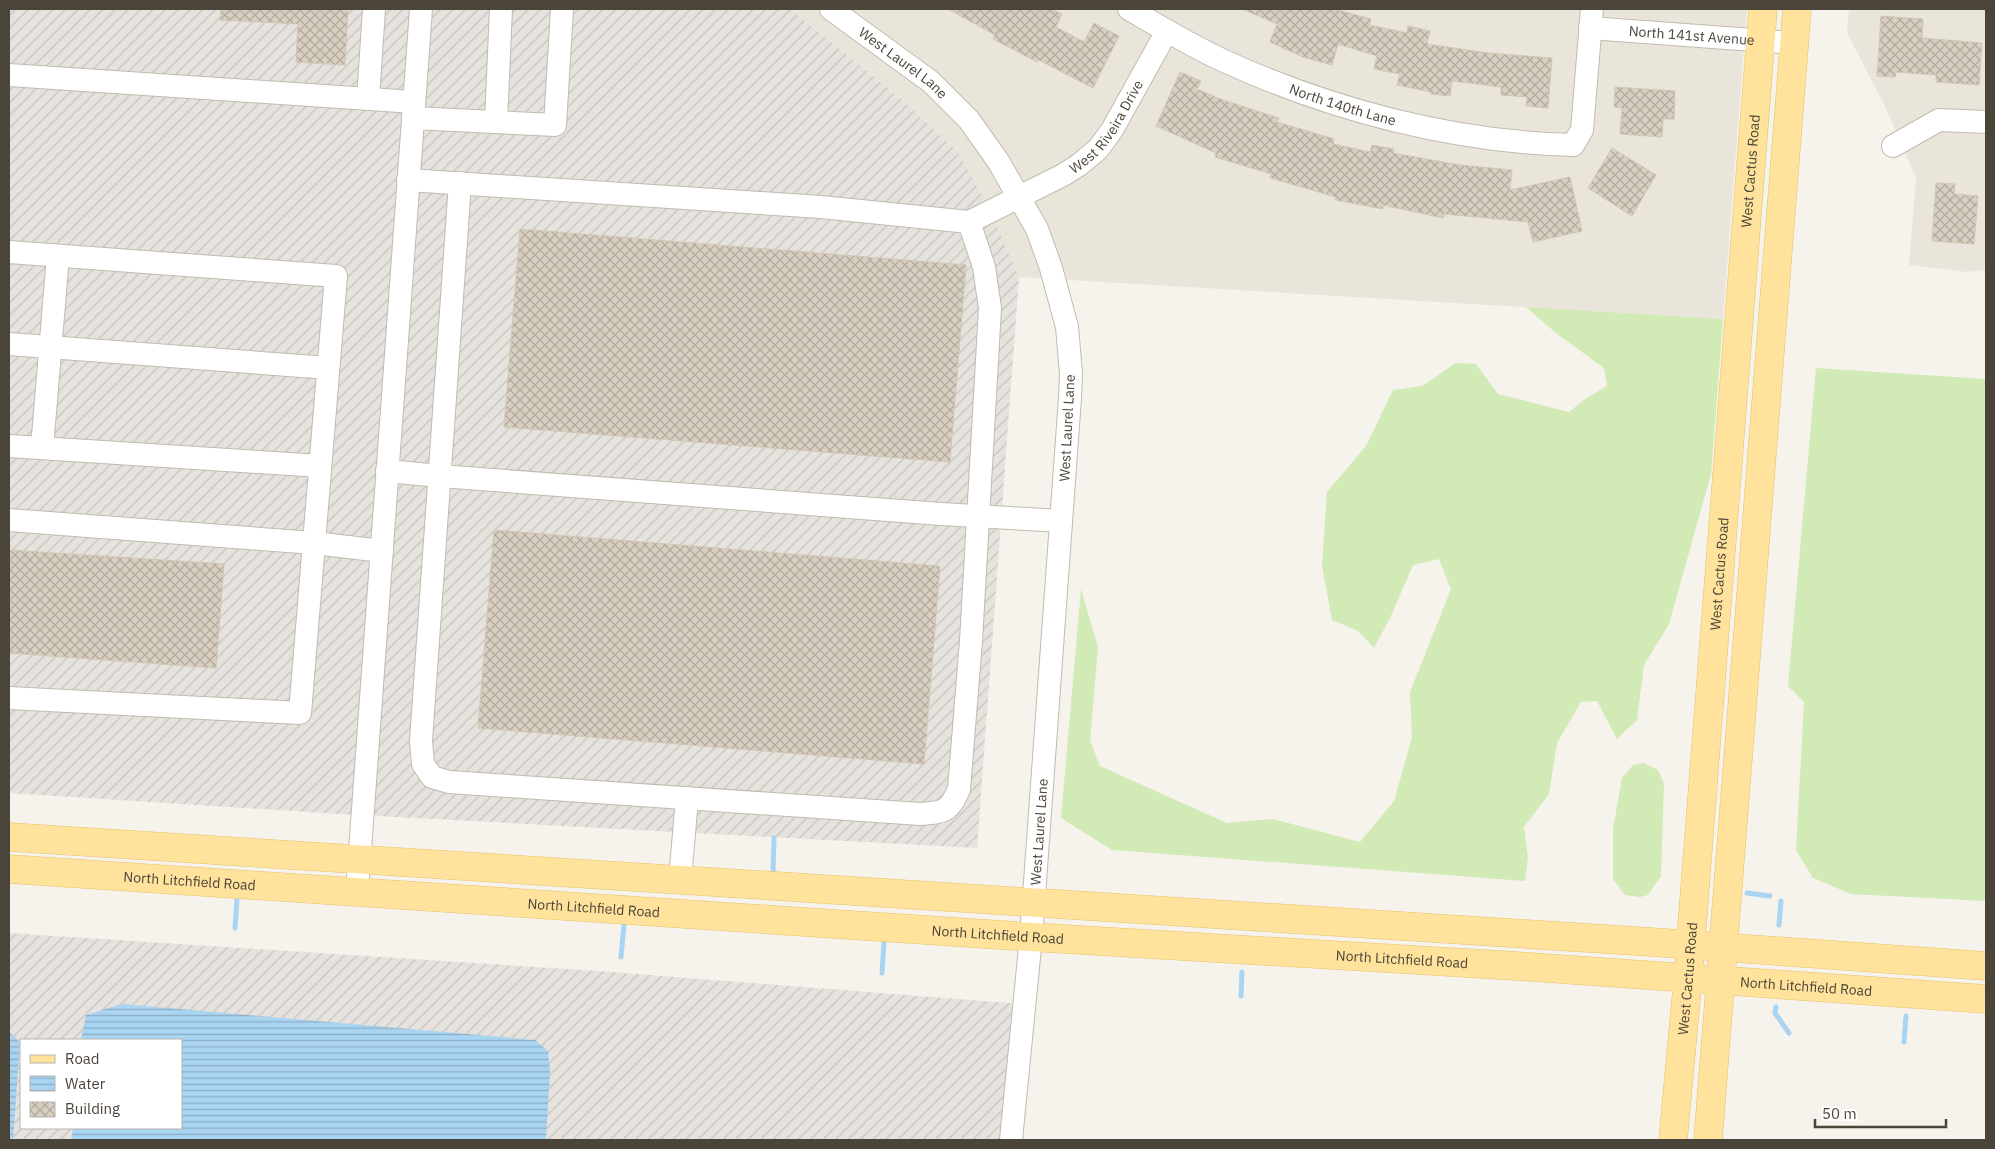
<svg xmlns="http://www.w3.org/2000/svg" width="1995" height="1149" font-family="'IBM Plex Sans',sans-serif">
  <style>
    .residential { fill: #eae5da }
    .industrial { fill: url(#industrial-furrows); fill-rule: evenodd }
    .grass { fill: #d2eab5 }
    .water { fill: url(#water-rules) }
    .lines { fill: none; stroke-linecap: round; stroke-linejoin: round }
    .stream { stroke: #a9d4f2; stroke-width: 5 }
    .building { fill: url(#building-cross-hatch); stroke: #d3c7b4 }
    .minor-casing { stroke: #c2bbae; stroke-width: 24 }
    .major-casing { stroke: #e6c16a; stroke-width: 29 }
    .minor { stroke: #fff; stroke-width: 22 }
    .major { stroke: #ffe39c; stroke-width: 28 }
    .labels { text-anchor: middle; stroke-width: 4.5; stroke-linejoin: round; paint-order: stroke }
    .street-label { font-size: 14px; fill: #4b4439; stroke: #fff }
  </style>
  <defs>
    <pattern id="industrial-furrows" width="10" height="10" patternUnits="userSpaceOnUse" patternTransform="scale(1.25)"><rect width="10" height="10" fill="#e6e2dd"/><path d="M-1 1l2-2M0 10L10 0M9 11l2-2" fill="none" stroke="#c7c3be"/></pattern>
    <pattern id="water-rules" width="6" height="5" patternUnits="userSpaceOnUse" patternTransform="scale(1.25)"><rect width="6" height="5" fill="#a9d4f2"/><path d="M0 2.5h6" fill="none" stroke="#8caec5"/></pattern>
    <pattern id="building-cross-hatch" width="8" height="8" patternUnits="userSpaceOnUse" patternTransform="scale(1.25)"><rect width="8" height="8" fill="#d8cfc1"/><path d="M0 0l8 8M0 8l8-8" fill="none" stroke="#b1aa9e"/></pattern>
  </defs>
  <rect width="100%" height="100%" fill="#f6f3ec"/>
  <!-- residential -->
  <g class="residential">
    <polygon points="790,9 1747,9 1723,319 1019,277 989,208 958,152 899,97"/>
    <polygon points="1849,9 1986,9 1986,270 1967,272 1909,265 1916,178 1884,104 1847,33"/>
  </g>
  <!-- industrial -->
  <g class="industrial">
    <polygon points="9,9 790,9 899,97 958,152 989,208 1019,277 977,848 339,814 9,793"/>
    <path d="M9,933L598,971L1034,1005L1023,1140H9ZM21,1040H181V1128H21Z"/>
  </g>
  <!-- grass -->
  <g class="grass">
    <polygon points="1526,307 1723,319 1711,474 1669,624 1644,665 1637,720 1617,739 1597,701 1581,702 1557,743 1549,794 1524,827 1528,857 1525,881 1112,850 1061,818 1081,589 1098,647 1090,741 1100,766 1227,823 1273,819 1360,842 1394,801 1412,737 1410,692 1451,589 1439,559 1413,565 1390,618 1374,648 1358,631 1332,620 1322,566 1327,492 1366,446 1393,390 1422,386 1456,363 1476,364 1498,394 1569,412 1585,399 1607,386 1604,368 1557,334"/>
    <polygon points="1816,368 1986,379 1986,901 1851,894 1813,878 1796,850 1804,702 1788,686"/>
    <polygon points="1644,763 1658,770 1664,784 1661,876 1648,895 1640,897 1625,895 1613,879 1613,829 1622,778 1633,765"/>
  </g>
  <!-- water -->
  <g class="water">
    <polygon points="122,1004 535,1040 548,1051 550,1071 546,1140 71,1140 73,1128 181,1128 181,1040 81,1040 86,1015"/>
    <polygon points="9,1032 20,1042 13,1140 9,1140"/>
  </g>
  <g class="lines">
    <!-- stream -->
    <g class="stream">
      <polyline points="773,872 774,838"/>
      <polyline points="1747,893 1770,896"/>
      <polyline points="1779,925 1781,901"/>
      <polyline points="235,928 237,899"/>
      <polyline points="621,957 624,924"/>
      <polyline points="882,973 884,941"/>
      <polyline points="1241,996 1242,972"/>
      <polyline points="1776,1007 1775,1013 1789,1033"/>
      <polyline points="1904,1042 1906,1016"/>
    </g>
  </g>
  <!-- building -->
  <g class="building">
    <polygon points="221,9 348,9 345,65 296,62 298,24 220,20"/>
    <polygon points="948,9 1052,9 1062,14 1056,27 1084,42 1094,23 1119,36 1093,88 1039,60 1037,62 993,39 995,35"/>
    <polygon points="1242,9 1334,9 1371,19 1369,25 1407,33 1408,26 1430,31 1427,44 1488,53 1552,58 1548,108 1526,106 1527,97 1501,95 1501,87 1452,81 1450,96 1431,94 1431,92 1397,85 1400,74 1374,69 1377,56 1338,44 1332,65 1303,57 1270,42 1277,24"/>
    <polygon points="1881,16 1923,19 1922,38 1982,43 1979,85 1936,82 1936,75 1896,72 1895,77 1877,76"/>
    <polygon points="1180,72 1201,81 1197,89 1220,99 1279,118 1277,122 1334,139 1333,144 1370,152 1372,145 1394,149 1393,153 1460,165 1512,170 1510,190 1570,177 1582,231 1533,242 1528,222 1444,214 1443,218 1383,205 1383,209 1335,200 1336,197 1270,178 1271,174 1215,157 1216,153 1156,126"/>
    <polygon points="1615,87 1675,91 1674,119 1663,119 1662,137 1620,134 1622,108 1614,107"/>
    <polygon points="1612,148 1656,175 1632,216 1588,188"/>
    <polygon points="1936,183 1955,184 1954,194 1978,196 1974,244 1932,241"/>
    <polygon points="520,229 966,265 950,462 504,427"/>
    <polygon points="494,530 940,566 924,764 478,728"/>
    <polygon points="9,550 224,564 216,668 9,653"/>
  </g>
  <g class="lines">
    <!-- minor casing -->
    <g class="minor-casing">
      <g id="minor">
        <path id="s1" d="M831,9L931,82L969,120L998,161L1037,229L1051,268L1067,327L1071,373L1070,398L1031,937L1011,1140"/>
        <path id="s2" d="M1129,9C1160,27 1190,45 1222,60C1331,110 1453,142 1573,145L1582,130L1592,9"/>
        <path id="s3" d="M1590,28L1794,43"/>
        <polyline points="9,75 414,102"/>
        <polyline points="368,99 374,9"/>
        <polyline points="413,118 555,125 562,9"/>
        <polyline points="496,121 501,9"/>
        <polyline points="1893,146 1939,120 1986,122"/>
        <path id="s4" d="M408,180L821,207L969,222L1063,175L1079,165L1098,149L1112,130L1167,31"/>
        <path d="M460,183L421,741L423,764L432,777L449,782L920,814C945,812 949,812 959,789L971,641L990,308L984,267L969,222"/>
        <polyline points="9,252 336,276 300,713 9,698"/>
        <polyline points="9,344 328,368"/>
        <polyline points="9,446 320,466"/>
        <polyline points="42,448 58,256"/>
        <polyline points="387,471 440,476 941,514 1061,521"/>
        <polyline points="9,520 314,543 382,551"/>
        <polyline points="680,880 687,798"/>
        <polyline points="357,892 421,9"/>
      </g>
    </g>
    <!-- major casing -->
    <g class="major-casing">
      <g id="major">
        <polyline points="9,837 1651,942 1986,966"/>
        <path id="s5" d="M9,869L1031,937L1516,966L1986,999"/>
        <path id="s6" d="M1673,1140L1688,978L1763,9"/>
        <polyline points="1708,1140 1797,9"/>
      </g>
    </g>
    <!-- minor -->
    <use href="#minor" class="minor"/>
    <!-- major -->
    <use href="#major" class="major"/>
  </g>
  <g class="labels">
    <!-- street labels -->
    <g class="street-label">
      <text dy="5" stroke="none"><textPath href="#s3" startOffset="102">North 141st Avenue</textPath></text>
      <text dy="5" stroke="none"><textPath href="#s1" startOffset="90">West Laurel Lane</textPath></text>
      <text dy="5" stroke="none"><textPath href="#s2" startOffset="235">North 140th Lane</textPath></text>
      <text dy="5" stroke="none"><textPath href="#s4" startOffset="734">West Riveira Drive</textPath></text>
      <text dy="5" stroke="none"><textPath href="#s6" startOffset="972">West Cactus Road</textPath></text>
      <text transform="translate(1067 428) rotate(-87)" y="5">West Laurel Lane</text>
      <text dy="5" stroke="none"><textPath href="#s6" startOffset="568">West Cactus Road</textPath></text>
      <text transform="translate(1039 832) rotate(-86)" y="5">West Laurel Lane</text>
      <text dy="5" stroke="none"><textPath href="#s5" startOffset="181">North Litchfield Road</textPath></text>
      <text dy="5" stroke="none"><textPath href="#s5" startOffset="586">North Litchfield Road</textPath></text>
      <text dy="5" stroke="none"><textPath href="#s5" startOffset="991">North Litchfield Road</textPath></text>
      <text dy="5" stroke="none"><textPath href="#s5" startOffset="1396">North Litchfield Road</textPath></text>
      <text dy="5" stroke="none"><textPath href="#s6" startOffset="162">West Cactus Road</textPath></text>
      <text dy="5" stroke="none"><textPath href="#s5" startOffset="1801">North Litchfield Road</textPath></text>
    </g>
  </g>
  <!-- border -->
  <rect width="1995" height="1149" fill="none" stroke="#4b4439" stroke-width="20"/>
  <!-- legend -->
  <rect x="20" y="1039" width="162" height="90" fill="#ffffff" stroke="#b7b4b0"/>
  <rect x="30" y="1055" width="25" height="8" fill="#ffe39c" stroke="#b7b4b0"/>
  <text x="65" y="1064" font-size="15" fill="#4b4439">Road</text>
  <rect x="30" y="1076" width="25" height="15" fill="url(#water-rules)" stroke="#b7b4b0"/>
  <text x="65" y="1089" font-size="15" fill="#4b4439">Water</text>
  <rect x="30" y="1102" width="25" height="15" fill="url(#building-cross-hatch)" stroke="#b7b4b0"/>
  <text x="65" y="1114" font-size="15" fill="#4b4439">Building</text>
  <!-- scale -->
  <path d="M1815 1119v8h131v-8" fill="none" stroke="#4b4439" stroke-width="2.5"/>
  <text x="1822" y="1119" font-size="15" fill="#4b4439" stroke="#ffffff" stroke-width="4" paint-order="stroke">50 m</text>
</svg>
